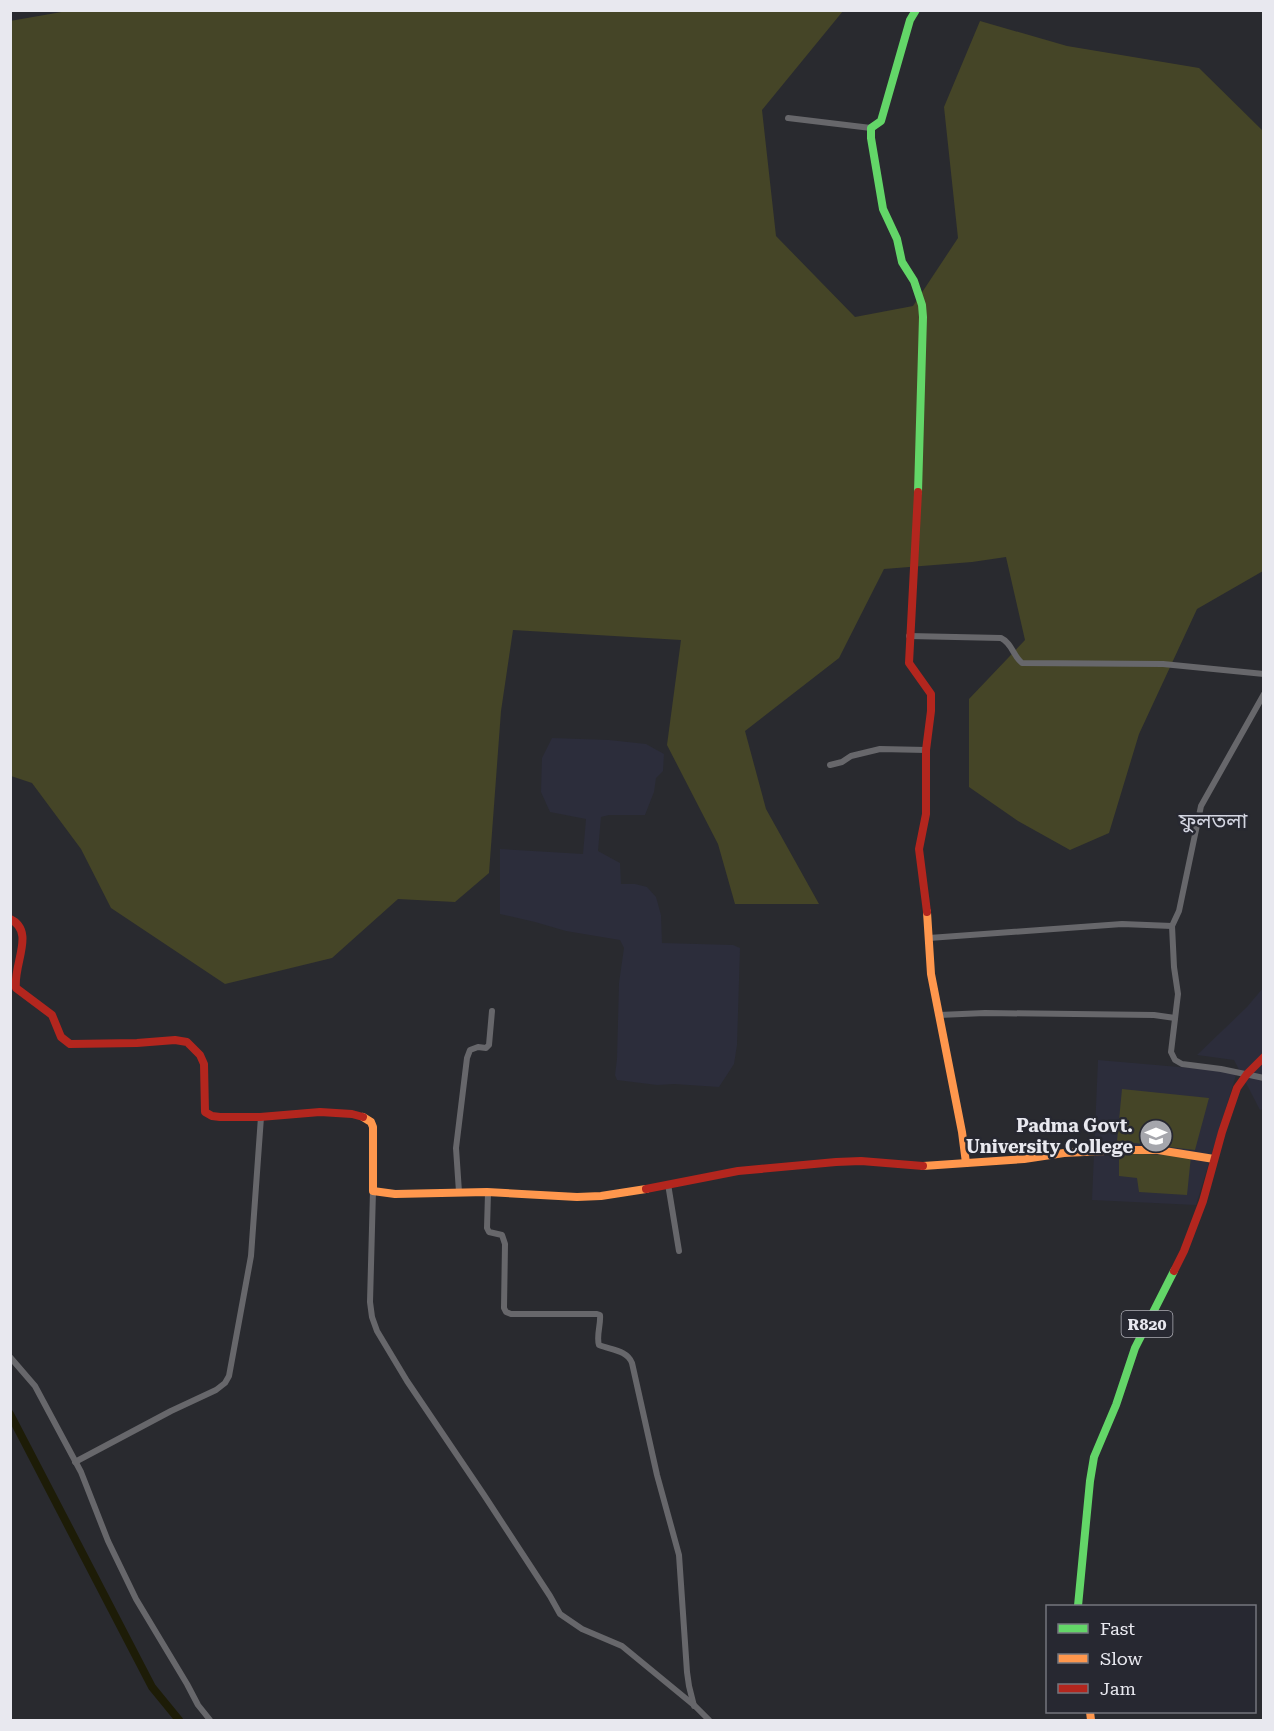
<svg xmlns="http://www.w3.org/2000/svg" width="1274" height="1731" font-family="'Roboto Serif','Noto Sans Bengali',serif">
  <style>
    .built { fill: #2c2d3b }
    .green { fill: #454527 }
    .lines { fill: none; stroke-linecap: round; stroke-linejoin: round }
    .canal { stroke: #1d1c07; stroke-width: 8 }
    .street { stroke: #67676b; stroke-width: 6 }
    .fast { stroke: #63d668; stroke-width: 8 }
    .slow { stroke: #ff974d; stroke-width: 8 }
    .jam { stroke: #b3261e; stroke-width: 8 }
    .labels { text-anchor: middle; stroke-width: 5; stroke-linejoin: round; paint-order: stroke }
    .shield { fill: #272831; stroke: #aeaeb6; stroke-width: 1.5 }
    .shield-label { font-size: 16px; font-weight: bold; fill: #e8e8ef }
    .poi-label { font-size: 18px; font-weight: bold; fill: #e8e8ef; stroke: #272831; text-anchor: end }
    .quarter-label { font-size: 21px; fill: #d3d5e1; stroke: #272831 }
  </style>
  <rect width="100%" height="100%" fill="#292a2f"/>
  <!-- built -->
  <g class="built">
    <polygon points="552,738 609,740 646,744 664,754 663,771 656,778 654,792 645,815 609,815 601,817 598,851 620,863 621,884 635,884 647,887 656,897 661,915 662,943 733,945 740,948 737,1045 734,1064 719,1087 674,1084 657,1085 617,1080 615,1075 617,1059 619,983 624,948 620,940 566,931 535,922 500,914 500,849 583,854 586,819 550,812 541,792 542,758"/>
    <polygon points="1263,988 1263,1109 1260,1110 1234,1060 1197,1055 1247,1007"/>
    <polygon points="1098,1060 1237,1072 1196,1205 1092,1200"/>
  </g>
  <!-- green -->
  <g class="green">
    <polygon points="73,10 843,11 762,110 776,236 855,317 913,306 958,238 944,107 980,21 1067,46 1199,68 1263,131 1263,571 1197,609 1139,734 1109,833 1070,850 1018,821 969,787 969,699 1025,640 1006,557 972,562 884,569 839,658 745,731 766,809 819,904 735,904 718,844 667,745 681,640 513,630 501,711 489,873 455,902 398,899 332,958 225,984 111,908 81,849 32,783 11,776 10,21"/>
    <polygon points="1122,1089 1209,1098 1195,1150 1117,1141"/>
    <polygon points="1119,1153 1191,1156 1187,1195 1139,1192 1137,1178 1119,1176"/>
  </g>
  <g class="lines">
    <!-- canal -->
    <polyline class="canal" points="10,1414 152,1687 179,1720"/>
    <!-- street -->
    <g class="street">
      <polyline points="788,118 871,128"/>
      <path d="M909,636L1001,638C1012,643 1013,656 1022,663L1163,664L1264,674"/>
      <polyline points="1264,694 1201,806 1179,911 1172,926 1174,967 1178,994 1171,1052 1175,1060 1182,1064 1221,1069 1264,1078"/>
      <polyline points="830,765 842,762 851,756 880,749 926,750"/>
      <polyline points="929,938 1122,924 1172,926"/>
      <polyline points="939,1015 985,1013 1154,1015 1175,1018"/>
      <polyline points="668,1184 679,1251"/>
      <polyline points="373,1191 370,1302 372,1317 377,1331 407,1381 484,1495 550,1596 560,1614 582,1629 622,1646 695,1706 709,1720"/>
      <polyline points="459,1192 456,1148 467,1058 470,1050 478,1047 486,1048 489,1045 492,1011"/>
      <path d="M488,1193L487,1228L489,1232L502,1235L505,1244L504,1308L506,1312L511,1314H597L600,1315C601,1325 596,1336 599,1345C611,1350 627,1350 632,1363L657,1475L679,1555L687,1672L689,1686L694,1706"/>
      <polyline points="10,1357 35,1386 81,1472 108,1541 136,1599 187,1684 198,1705 210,1720"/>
      <polyline points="75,1462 171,1411 216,1390 225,1383 229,1376 251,1256 261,1117"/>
    </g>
    <!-- fast -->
    <g class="fast">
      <polyline points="916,10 910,20 881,121 871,128 871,138 883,209 897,239 902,262 914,281 922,305 923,317 918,492"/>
      <polyline points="1078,1606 1090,1481 1094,1457 1116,1405 1135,1348 1174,1271"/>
    </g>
    <!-- slow -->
    <g class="slow">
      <polyline points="927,912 931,974 962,1132 966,1163"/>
      <polyline points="363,1117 371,1122 373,1127 373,1191 395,1194 487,1192 577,1197 601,1196 646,1189"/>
      <polyline points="923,1166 1024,1159 1064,1153 1126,1150 1158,1150 1214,1159"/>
      <polyline points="1090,1712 1091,1720"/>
    </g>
    <!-- jam -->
    <g class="jam">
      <polyline points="918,492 909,663 931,694 931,711 926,750 926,814 919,849 927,912"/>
      <path d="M10,919C36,931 13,964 16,988L52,1015L61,1037L70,1044L137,1043L175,1040L187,1042L200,1055L204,1064L205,1112L212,1116L220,1117H260L320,1112L352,1114L363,1117"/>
      <polyline points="646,1189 738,1171 836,1162 861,1161 923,1166"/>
      <polyline points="1174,1271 1184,1251 1203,1201 1222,1132 1237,1088 1247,1074 1264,1057"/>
    </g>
  </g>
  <!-- icons -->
  <defs>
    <g id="university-disc" transform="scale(1.725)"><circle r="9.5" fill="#a5a6ac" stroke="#272831"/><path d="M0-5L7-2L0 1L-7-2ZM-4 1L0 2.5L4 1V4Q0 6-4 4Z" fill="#fff"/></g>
  </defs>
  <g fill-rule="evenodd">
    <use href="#university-disc" x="1156" y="1136"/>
  </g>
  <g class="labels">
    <!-- shield labels -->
    <rect class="shield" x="1121.5" y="1311" width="51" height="26" rx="4.5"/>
    <g class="shield-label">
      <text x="1147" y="1330">R820</text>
    </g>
    <!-- poi labels -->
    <g class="poi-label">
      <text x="1133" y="1132">Padma Govt.<tspan x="1133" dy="21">University College</tspan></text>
    </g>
    <!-- quarter labels -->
    <g class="quarter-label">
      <text x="1213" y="828">ফুলতলা</text>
    </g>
  </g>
  <!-- border -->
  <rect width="1274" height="1731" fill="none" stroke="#e8e8ef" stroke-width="24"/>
  <!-- legend -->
  <rect x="1046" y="1605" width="210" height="108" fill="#272831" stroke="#74757d" stroke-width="1.5"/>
  <rect x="1058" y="1624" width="30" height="9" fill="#63d668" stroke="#74757d" stroke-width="1.5"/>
  <text x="1100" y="1635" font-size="18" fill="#e8e8ef">Fast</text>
  <rect x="1058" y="1654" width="30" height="9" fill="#ff974d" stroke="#74757d" stroke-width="1.5"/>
  <text x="1100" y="1665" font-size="18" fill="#e8e8ef">Slow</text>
  <rect x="1058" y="1684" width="30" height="9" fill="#b3261e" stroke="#74757d" stroke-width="1.5"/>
  <text x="1100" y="1695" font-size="18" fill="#e8e8ef">Jam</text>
</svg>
